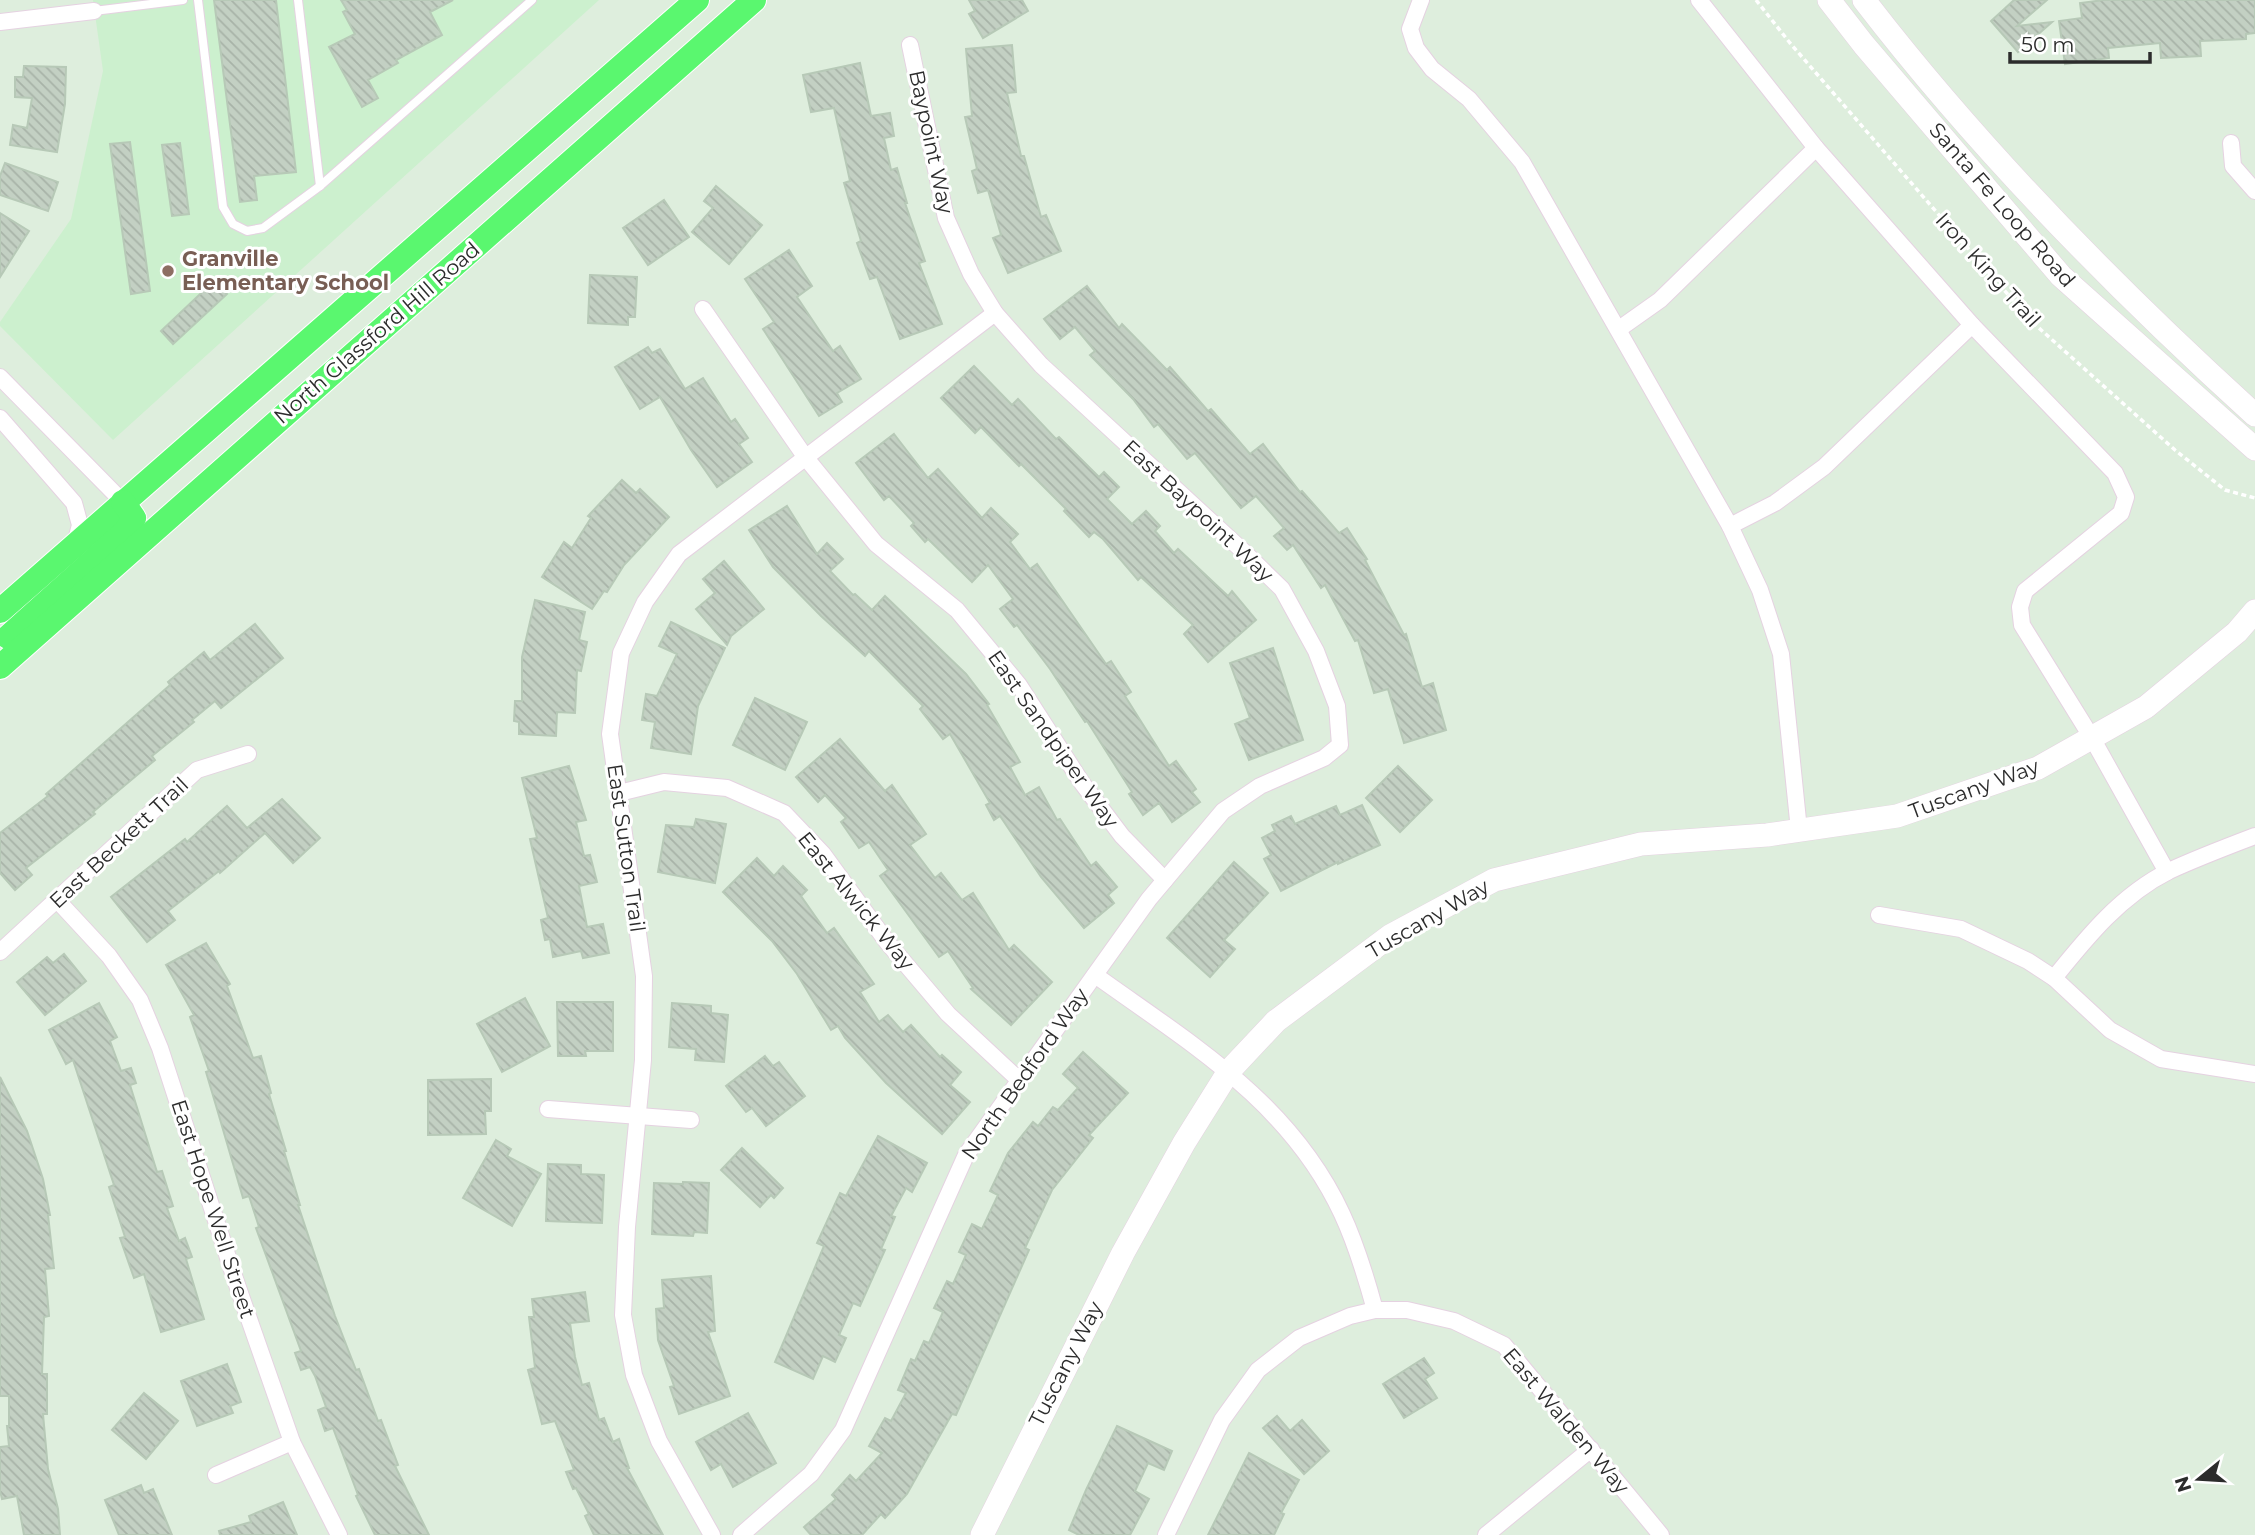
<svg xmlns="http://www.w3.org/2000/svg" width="2255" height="1535" font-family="Montserrat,sans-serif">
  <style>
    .education { fill: #ccf0ce }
    .building { fill: url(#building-back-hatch); stroke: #b7c9b7; stroke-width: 2 }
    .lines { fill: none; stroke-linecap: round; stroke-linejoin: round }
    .lane-casing { stroke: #e5d2e1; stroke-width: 10 }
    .street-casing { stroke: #e5d2e1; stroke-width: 18 }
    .secondary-casing { stroke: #e5d2e1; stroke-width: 24 }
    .primary-casing { stroke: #fff; stroke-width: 26 }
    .path { stroke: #fff; stroke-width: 3.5; stroke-dasharray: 5 3.5; stroke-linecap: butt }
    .lane { stroke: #fff; stroke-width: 8 }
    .street { stroke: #fff; stroke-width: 16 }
    .secondary { stroke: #fff; stroke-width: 23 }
    .primary { stroke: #5af76f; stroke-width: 24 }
    .education-dot { fill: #8d6e63; stroke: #fff; stroke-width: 2.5 }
    .labels { text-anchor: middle; stroke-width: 6; stroke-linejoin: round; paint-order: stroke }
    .street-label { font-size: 21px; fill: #2c2c2c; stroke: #fff }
    .education-label { font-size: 21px; font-weight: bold; fill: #785e54; stroke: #fff; text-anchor: start }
  </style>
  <defs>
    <pattern id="building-back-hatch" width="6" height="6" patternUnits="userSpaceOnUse" patternTransform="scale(1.75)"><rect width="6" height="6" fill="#c3d0c3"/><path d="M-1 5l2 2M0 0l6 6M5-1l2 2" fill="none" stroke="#a8b3a8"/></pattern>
  </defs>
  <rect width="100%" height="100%" fill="#deeedd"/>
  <!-- education -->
  <polygon class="education" points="93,0 599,0 113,440 0,326 0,322 71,219 103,71"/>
  <!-- building -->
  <g class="building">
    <polygon points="214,0 276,0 296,172 254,176 257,200 240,202"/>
    <polygon points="341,0 453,0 430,12 442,35 396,60 398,63 368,80 378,98 362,107 329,47 355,34 343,12 347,10"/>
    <polygon points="969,0 1022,0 1028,11 983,38 969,14 975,11"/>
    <polygon points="2014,0 2047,0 2017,26 2052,22 2018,52 1991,21"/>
    <polygon points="2104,0 2255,0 2255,33 2246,34 2246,39 2200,41 2201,56 2161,58 2160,43 2108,48 2109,58 2065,64 2059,21 2082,18 2080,3"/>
    <polygon points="1012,45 1016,92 1007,93 1021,156 1024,156 1041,217 1046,215 1061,251 1008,273 993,238 1001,235 988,190 978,193 972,171 977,169 965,117 972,116 966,49"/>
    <polygon points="860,63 871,116 890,113 894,136 884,138 891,170 897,168 907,203 905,203 925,261 919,263 942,324 900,339 877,277 870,279 857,243 861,241 844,183 850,181 834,108 811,112 803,75"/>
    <polygon points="24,66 66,67 65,104 57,152 10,145 13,125 27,128 32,98 15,97 15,77 23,77"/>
    <polygon points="130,142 150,291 131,294 110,144"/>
    <polygon points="180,143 189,214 172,216 162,145"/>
    <polygon points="5,163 58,182 48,211 0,195 0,176"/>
    <polygon points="716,186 762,225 729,264 692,232 713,208 704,201"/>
    <polygon points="664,200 689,237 648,265 623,228"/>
    <polygon points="0,213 29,231 0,277"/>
    <polygon points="789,250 812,286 797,297 833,351 840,346 861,379 837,393 842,402 819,416 763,329 774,322 745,279"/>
    <polygon points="590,275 637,277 635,317 628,317 628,325 588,323"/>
    <polygon points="214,281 227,294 173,344 161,331"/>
    <polygon points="1087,286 1119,328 1122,324 1167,370 1170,367 1208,411 1211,409 1250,454 1263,444 1300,492 1302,491 1339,533 1347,528 1367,559 1365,560 1404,635 1406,634 1422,687 1433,683 1446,730 1404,743 1388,689 1374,693 1358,640 1355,641 1325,585 1321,588 1293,545 1287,550 1274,536 1284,528 1256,496 1241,508 1195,453 1187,459 1158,424 1154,427 1133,399 1090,355 1095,351 1075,327 1060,339 1044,319"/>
    <polygon points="648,347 652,353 660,349 685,389 703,378 731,422 735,419 748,438 739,444 752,462 717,487 691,450 660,397 640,409 615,367"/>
    <polygon points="974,366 1012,405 1018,399 1056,439 1059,437 1099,477 1104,472 1119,487 1107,499 1132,524 1146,511 1160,526 1155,531 1174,553 1178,549 1228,596 1232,591 1256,620 1208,662 1184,634 1193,625 1141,577 1138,580 1103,539 1094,532 1089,537 1064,511 1066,509 1021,464 1019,466 981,427 975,433 941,398"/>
    <polygon points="894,434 928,478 938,469 982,518 991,508 1018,534 1010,542 1030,569 1037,564 1106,664 1111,661 1131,692 1125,696 1169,766 1176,761 1196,789 1192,792 1200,802 1172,822 1159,803 1143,815 1129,794 1132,792 1087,721 1085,722 1050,669 1017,625 1014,627 1000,609 1013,599 988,565 972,582 928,539 925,542 911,526 914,523 889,496 884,500 856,463"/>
    <polygon points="622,480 636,493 640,489 669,517 624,565 607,592 604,591 592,609 542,577 564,542 572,548 591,518 588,516"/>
    <polygon points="787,506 817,554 827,543 843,559 830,571 853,595 855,594 872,610 885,596 966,674 989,704 987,705 1020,762 1010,767 1025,795 1039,787 1057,820 1060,819 1091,866 1096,862 1117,887 1108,895 1114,903 1084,928 1041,877 1000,816 994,820 986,805 990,803 950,734 943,739 920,709 923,706 869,651 865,656 821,616 773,567 749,530"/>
    <polygon points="724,561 764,609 731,636 727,645 696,609 715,593 703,579"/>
    <polygon points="535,600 585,612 579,640 587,642 581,671 577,670 575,713 557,712 556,736 519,734 519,722 514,721 515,701 522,701 522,657"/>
    <polygon points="671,622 725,648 698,706 691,754 651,748 655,722 642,720 646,694 657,696 677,654 659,646"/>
    <polygon points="255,624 283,658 221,708 215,701 192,720 194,722 152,756 155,760 93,812 95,814 26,868 32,875 15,890 0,873 0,833 48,796 46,794 170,685 168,682 204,652 210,660"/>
    <polygon points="1273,648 1303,740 1249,760 1235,724 1250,718 1230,663"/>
    <polygon points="755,698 807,722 785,770 733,745"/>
    <polygon points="840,739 885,791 892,785 926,834 910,845 935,878 941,873 962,900 973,893 1009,950 1014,945 1052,982 1011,1025 971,989 973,988 948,951 939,957 880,876 888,870 869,842 859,848 841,822 846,818 825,795 818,802 796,777"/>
    <polygon points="569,766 586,820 576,822 584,856 590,855 597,882 579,886 587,927 603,924 609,953 583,958 581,951 553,957 550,939 545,940 541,920 548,918 530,839 537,838 522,778"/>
    <polygon points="1398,766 1432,800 1400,832 1366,798"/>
    <polygon points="282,799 320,838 293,863 265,833 220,873 219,871 168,911 175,920 147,942 111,897 185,839 187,842 227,806 247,828"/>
    <polygon points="1362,805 1380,845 1338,864 1338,862 1281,891 1264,859 1271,855 1262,838 1275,831 1272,825 1291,816 1295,824 1336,806 1340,815"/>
    <polygon points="696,819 726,824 715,883 658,872 666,825 694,827"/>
    <polygon points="757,858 774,876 783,866 807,890 801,896 827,933 834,928 874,984 860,992 879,1022 888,1015 903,1032 911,1025 940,1057 942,1055 961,1072 950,1085 970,1102 942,1134 886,1083 845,1038 838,1026 831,1030 797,974 772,941 723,892"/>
    <polygon points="1234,862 1268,893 1224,940 1235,949 1210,977 1167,938"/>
    <polygon points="206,943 230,984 227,986 253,1058 261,1056 271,1093 269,1094 286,1151 284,1151 300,1205 298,1205 335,1316 356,1370 359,1369 378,1421 381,1420 398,1465 395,1466 429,1535 375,1535 356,1496 358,1495 333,1428 325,1431 318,1410 326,1407 315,1376 310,1367 301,1370 295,1353 301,1351 256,1228 259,1227 249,1196 243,1198 217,1109 206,1072 209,1071 190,1017 194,1015 166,965"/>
    <polygon points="64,954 86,981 45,1015 17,982 47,957 53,963"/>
    <polygon points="525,998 550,1046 502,1072 477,1024"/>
    <polygon points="557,1002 613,1002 613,1051 585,1051 586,1056 558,1056"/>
    <polygon points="99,1003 117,1037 110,1041 121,1071 131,1068 136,1083 130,1085 157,1172 162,1171 173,1206 167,1208 179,1241 185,1238 192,1257 186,1259 204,1319 161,1332 144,1274 134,1278 120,1238 125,1237 109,1187 114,1185 73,1060 66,1064 49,1030"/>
    <polygon points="672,1003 711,1006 711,1013 728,1015 724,1062 695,1060 696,1049 669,1047"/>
    <polygon points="1083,1052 1128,1093 1089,1135 1093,1138 1052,1190 1025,1248 1029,1250 956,1415 952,1414 907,1494 885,1518 881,1514 862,1535 811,1535 804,1527 836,1499 832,1495 850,1475 856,1481 882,1453 869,1446 885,1418 891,1421 906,1393 898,1390 911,1359 915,1361 924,1341 929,1343 943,1312 934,1308 947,1281 953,1284 966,1255 959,1252 972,1224 982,1229 998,1195 990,1191 1008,1153 1033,1122 1038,1126 1053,1107 1058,1110 1078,1088 1063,1074"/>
    <polygon points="765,1056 773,1066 779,1062 805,1096 766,1126 752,1108 746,1112 726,1086"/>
    <polygon points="0,1077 27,1131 43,1179 50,1215 48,1215 54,1268 45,1269 49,1316 44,1317 42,1374 47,1374 47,1414 43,1414 48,1469 58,1509 60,1535 24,1535 17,1496 2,1499 0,1491 0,1447 9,1446 7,1426 9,1426 9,1396 0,1396"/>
    <polygon points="491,1079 491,1111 485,1111 486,1134 428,1135 428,1080"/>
    <polygon points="878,1136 927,1163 912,1192 906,1188 891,1216 895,1217 881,1249 885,1250 860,1306 853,1303 839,1335 846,1338 835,1362 823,1356 813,1379 775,1362 824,1246 817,1243 840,1193 846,1196"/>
    <polygon points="496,1140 511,1149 507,1156 541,1174 512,1226 463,1198"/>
    <polygon points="742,1148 783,1188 774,1198 771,1195 760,1207 721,1170"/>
    <polygon points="548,1164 581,1165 581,1174 604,1175 602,1223 546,1221"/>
    <polygon points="683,1182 709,1183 707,1233 694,1232 693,1236 652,1234 654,1183 683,1184"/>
    <polygon points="711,1276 715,1331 708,1332 730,1396 679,1414 670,1387 674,1386 658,1340 656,1309 664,1308 662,1280"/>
    <polygon points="585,1292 589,1321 570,1323 575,1357 582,1385 589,1383 599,1420 604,1418 613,1442 619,1439 629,1468 627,1468 663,1535 594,1535 585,1516 589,1514 576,1488 573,1489 566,1472 574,1470 555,1421 542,1424 528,1370 535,1368 529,1317 534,1317 532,1299"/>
    <polygon points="1424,1358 1434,1373 1425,1379 1437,1398 1404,1418 1383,1384"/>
    <polygon points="227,1364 241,1402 230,1406 233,1413 197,1426 181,1381"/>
    <polygon points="144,1393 178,1421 146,1459 112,1430"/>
    <polygon points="748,1413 776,1463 733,1487 721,1464 711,1470 696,1442"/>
    <polygon points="1277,1416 1290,1431 1302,1420 1329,1451 1304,1474 1263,1428"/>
    <polygon points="1117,1426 1172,1451 1164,1470 1148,1463 1135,1491 1149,1499 1130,1535 1079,1535 1069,1530 1086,1490"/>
    <polygon points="1249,1453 1299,1480 1281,1513 1284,1514 1274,1535 1208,1535"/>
    <polygon points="141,1485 144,1493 153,1489 172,1535 119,1535 105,1500"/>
    <polygon points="283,1502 297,1535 220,1535 219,1531 251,1522 249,1516"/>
  </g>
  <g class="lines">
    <!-- lane casing -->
    <g class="lane-casing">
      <g id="lane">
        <polyline points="198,0 223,207 233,224 247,231 263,228 320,186 532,0"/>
        <polyline points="298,0 320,186"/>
        <polyline points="94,11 183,0"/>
      </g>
    </g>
    <!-- street casing -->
    <g class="street-casing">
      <g id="street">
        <polyline points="1421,0 1410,29 1416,48 1432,69 1469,99 1522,162 1730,526 1760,590 1781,654 1799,830"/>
        <polyline points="1699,0 1816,148 1972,325 2115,473 2126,497 2121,513 2025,591 2020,607 2022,625 2092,738 2167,872"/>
        <polyline points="0,22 94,11"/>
        <polyline points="2231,143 2233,166 2255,191"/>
        <polyline points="703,309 806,458 876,544 957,610 1019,685 1082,783 1122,836 1165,880"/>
        <polyline points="1619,329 1660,300 1816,148"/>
        <polyline points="0,377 123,502"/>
        <polyline points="0,418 74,503 80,525 75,544"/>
        <polyline points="1730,526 1775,503 1824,467 1972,325"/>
        <polyline points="619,793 664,782 727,788 784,813 823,854 887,942 948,1014 1019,1080"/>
        <polyline points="58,901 109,956 140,1000 160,1048 234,1276 292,1442 339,1535"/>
        <polyline points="1879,915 1961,929 2028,961 2054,978 2110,1030 2161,1059 2255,1074"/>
        <polyline points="0,952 197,770 248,754"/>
        <path d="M1095,975C1191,1044 1290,1102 1342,1214C1356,1244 1366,1277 1375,1310"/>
        <path d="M2054,978C2087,937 2121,895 2169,871C2197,858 2226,847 2255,836"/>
        <polyline points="548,1109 691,1120"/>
        <polyline points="216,1475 292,1442"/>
        <polyline points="712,1535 659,1441 634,1375 623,1315 627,1227 643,1060 644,976 610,734 621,653 645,602 679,554 995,313"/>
        <polyline points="741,1535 811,1474 843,1430 966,1155 1149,899 1223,811 1260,786 1324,758 1340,745 1337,706 1316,651 1282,589 1243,551 1041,365 995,313 971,274 946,218 910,45"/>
        <polyline points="1166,1535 1222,1420 1258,1370 1299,1338 1350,1316 1375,1310 1407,1310 1454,1321 1504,1345 1661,1535"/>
        <polyline points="1486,1535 1591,1449"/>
      </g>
    </g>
    <!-- secondary casing -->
    <g class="secondary-casing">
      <g id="secondary">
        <polyline points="1829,0 1864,45 2061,276 2255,449"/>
        <path d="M1864,0C1980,151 2114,287 2255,415"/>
        <polyline points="982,1535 1123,1253 1184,1143 1229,1071 1276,1021 1390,936 1494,880 1641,844 1767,835 1897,816 2038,768 2146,707 2237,632 2255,611"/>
      </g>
    </g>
    <!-- primary casing -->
    <g class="primary-casing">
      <g id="primary">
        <polyline points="0,611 697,0"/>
        <polyline points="8,637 126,531 134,518 123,502"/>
        <polyline points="0,667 754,0"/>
      </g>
    </g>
    <!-- path -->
    <polyline class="path" points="1756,0 1790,43 2030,320 2175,450 2225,490 2255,498"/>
    <!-- lane -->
    <use href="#lane" class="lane"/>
    <!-- street -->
    <use href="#street" class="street"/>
    <!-- secondary -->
    <use href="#secondary" class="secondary"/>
    <!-- primary -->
    <use href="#primary" class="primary"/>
  </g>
  <!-- markers -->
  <circle class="education-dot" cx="168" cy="271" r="7"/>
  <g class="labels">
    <!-- street labels -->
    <g class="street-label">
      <text transform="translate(931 142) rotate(78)" y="7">Baypoint Way</text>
      <text transform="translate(2002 205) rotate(49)" y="7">Santa Fe Loop Road</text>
      <text transform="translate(1988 270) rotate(48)" y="7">Iron King Trail</text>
      <text transform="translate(377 333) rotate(-41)" y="7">North Glassford Hill Road</text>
      <text transform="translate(1198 511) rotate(43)" y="7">East Baypoint Way</text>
      <text transform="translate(1053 739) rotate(55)" y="7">East Sandpiper Way</text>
      <text transform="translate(1974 789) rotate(-20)" y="7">Tuscany Way</text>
      <text transform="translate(119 843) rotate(-43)" y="7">East Beckett Trail</text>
      <text transform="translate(626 848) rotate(82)" y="7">East Sutton Trail</text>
      <text transform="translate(856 901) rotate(51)" y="7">East Alwick Way</text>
      <text transform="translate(1428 919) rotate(-30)" y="7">Tuscany Way</text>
      <text transform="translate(1025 1074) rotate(-55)" y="7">North Bedford Way</text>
      <text transform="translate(213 1209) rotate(72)" y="7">East Hope Well Street</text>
      <text transform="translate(1066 1364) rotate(-63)" y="7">Tuscany Way</text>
      <text transform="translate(1566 1421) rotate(50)" y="7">East Walden Way</text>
    </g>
    <!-- education labels -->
    <g class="education-label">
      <text x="182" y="266">Granville<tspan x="182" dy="24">Elementary School</tspan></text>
    </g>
  </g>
  <!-- north arrow -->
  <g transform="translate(2199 1479) rotate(252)" stroke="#ffffff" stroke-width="5" paint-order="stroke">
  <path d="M0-5L12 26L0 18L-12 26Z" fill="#2c2c2c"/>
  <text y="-10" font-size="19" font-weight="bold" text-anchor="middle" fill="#2c2c2c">N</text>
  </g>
  <!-- scale -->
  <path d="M2010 52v10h140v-10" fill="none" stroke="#2c2c2c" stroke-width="3.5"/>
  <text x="2021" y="52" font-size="21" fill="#2c2c2c" stroke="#ffffff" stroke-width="5" paint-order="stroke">50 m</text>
</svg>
